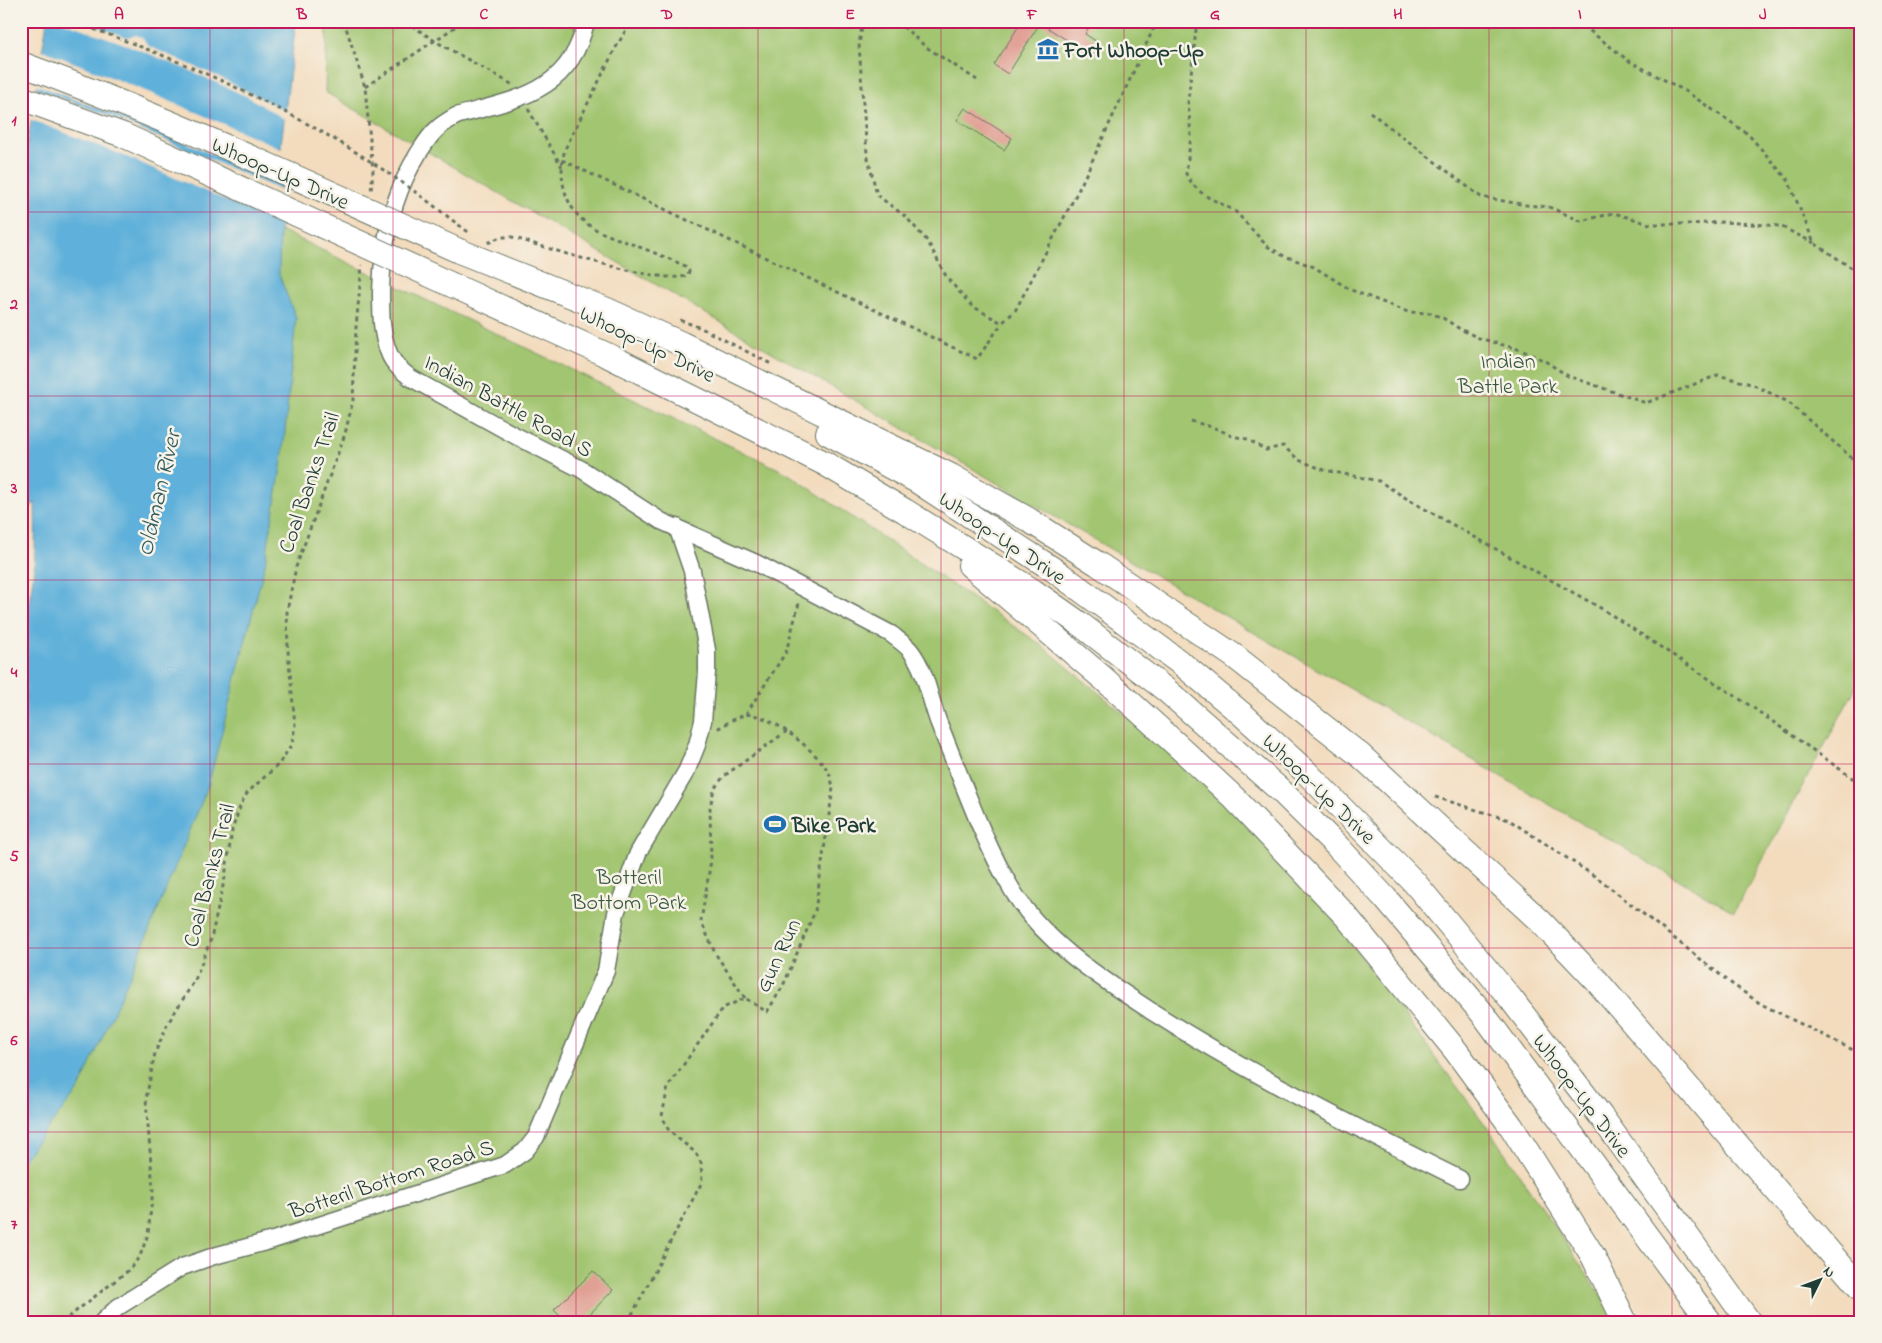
<svg xmlns="http://www.w3.org/2000/svg" width="1882" height="1343" font-family="'Indie Flower',sans-serif">
  <style>
    .green { fill: #a1c56f; stroke: #608152 }
    .water { fill: #5fb0da; stroke: #3f7687 }
    .pier { fill: #f3dcbe }
    .building { fill: #de9489 }
    .lines { fill: none; stroke-linecap: round; stroke-linejoin: round }
    .minor-casing { stroke: #697564; stroke-width: 19 }
    .highway-casing { stroke: #697564; stroke-width: 26 }
    .path { stroke: #697564; stroke-width: 3; stroke-dasharray: 4 4; stroke-linecap: butt }
    .minor { stroke: #fff; stroke-width: 16 }
    .highway { stroke: #fff; stroke-width: 24 }
    .highway-bridge-casing { stroke: #697564; stroke-width: 26; stroke-linecap: butt }
    .path-bridge { stroke: #697564; stroke-width: 3; stroke-dasharray: 4 4; stroke-linecap: butt }
    .highway-bridge { stroke: #fff; stroke-width: 24 }
    .grid { fill: none; stroke: #c2185b; stroke-width: 1; stroke-opacity: 0.55 }
    .labels { text-anchor: middle; stroke-width: 5; stroke-linejoin: round; paint-order: stroke }
    .poi-label { font-size: 22px; font-weight: bold; fill: #1f3d34; stroke: #f7f3e8; text-anchor: start }
    .street-label { font-size: 22px; fill: #1f3d34; stroke: #f7f3e8 }
    .park-label { font-size: 22px; fill: #395840; stroke: #f7f3e8 }
    .water-label { font-size: 24px; font-style: italic; fill: #2f5a5e; stroke: #f7f3e8 }
    .neatline { fill: none; stroke: #c2185b; stroke-width: 2 }
    .grid-label { font-size: 16px; text-anchor: middle; font-weight: bold; fill: #c2185b }
  </style>
  <rect width="100%" height="100%" fill="#f7f3e8"/>
  <filter id="ink" filterUnits="userSpaceOnUse"><feTurbulence type="fractalNoise" baseFrequency=".02" numOctaves="2"/><feDisplacementMap in="SourceGraphic" scale="10" xChannelSelector="R" yChannelSelector="G"/><feConvolveMatrix kernelMatrix="1 2 1 2 8 2 1 2 1" color-interpolation-filters="sRGB"/></filter>
  <filter id="wash" filterUnits="userSpaceOnUse"><feTurbulence type="fractalNoise" baseFrequency=".0096" numOctaves="4" result="noise"/><feDisplacementMap in="SourceGraphic" scale="20" xChannelSelector="R" yChannelSelector="G"/><feGaussianBlur stdDeviation="1.12" result="paint"/><feColorMatrix in="noise" values="0 0 0 0 0 0 0 0 0 0 0 0 0 0 0 0 0 1.4 0 .05"/><feComposite in="paint" operator="in"/></filter>
  <g filter="url(#wash)">
    <rect width="100%" height="100%" fill="#f3dcbe"/>
    <!-- green -->
    <g class="green">
      <polygon points="327,21 1861,21 1861,678 1734,912 325,92"/>
      <polygon points="280,230 787,473 1040,644 1272,837 1490,1131 1619,1322 21,1322 21,1155 268,543"/>
    </g>
    <!-- water -->
    <path class="water" d="M47,21H296L281,145L279,275L296,318L282,461L265,564L208,786L135,965L79,1089L21,1162V629C36,588 36,546 35,502L21,518V183Z"/>
    <!-- pier -->
    <g class="pier">
      <polygon points="61,21 81,21 127,37 136,35 143,38 148,46 221,78 282,109 287,112 286,120 248,97 193,72 130,46"/>
      <polygon points="40,49 148,92 283,149 283,185 171,136 34,84"/>
      <polygon points="34,88 105,114 283,191 282,225 125,156 29,119"/>
    </g>
    <g id="blocks">
      <!-- building -->
      <g class="building">
        <polygon points="1022,21 1092,21 1085,34 1100,44 1092,56 1040,23 1008,74 994,65"/>
        <polygon points="965,108 1012,138 1004,150 957,120"/>
        <polygon points="593,1271 613,1290 582,1322 566,1322 554,1310"/>
      </g>
    </g>
  </g>
  <g filter="url(#ink)">
    <use href="#blocks" fill-opacity="0" stroke="#697564" stroke-width="1"/>
    <g class="lines">
      <!-- minor casing -->
      <g class="minor-casing">
        <g id="minor">
          <path d="M586,21C571,93 516,99 456,116C449,120 442,124 437,129C429,136 424,145 418,154C392,196 382,243 381,292C381,313 381,334 389,353C393,364 402,371 411,378L516,436L581,469L661,521L756,563L891,634C897,639 905,644 910,650C927,671 930,702 940,726C963,782 983,842 1014,893C1047,945 1101,978 1151,1011C1250,1074 1355,1127 1460,1179"/>
          <polyline points="102,1322 118,1307 182,1267 214,1256 273,1240 505,1165 525,1151 536,1137 606,971 616,913 638,853 687,770 697,745 703,721 707,672 707,650 692,571 677,527"/>
        </g>
      </g>
      <!-- highway casing -->
      <g class="highway-casing">
        <g id="highway">
          <polyline points="459,251 607,310 682,344 951,476 1029,520 1098,564 1234,656 1361,756 1540,921 1596,980 1861,1289"/>
          <polyline points="452,285 607,355 824,463 905,511 1033,591 1080,624 1166,690 1280,790 1337,846 1385,898 1483,1014 1710,1322"/>
          <polyline points="828,433 917,481 1054,570 1182,664 1243,715 1305,771 1414,882 1511,999 1603,1119 1749,1322"/>
          <polyline points="970,565 1104,679 1177,745 1233,797 1346,916 1456,1051 1511,1126 1593,1256 1625,1322"/>
        </g>
      </g>
      <!-- path -->
      <g class="path">
        <polyline points="344,21 365,87 373,171 371,192"/>
        <polyline points="405,21 435,41 513,85"/>
        <polyline points="863,21 859,44 863,103 867,154 877,195 906,217 928,242 947,278 972,306 1002,323 1015,311 1080,187 1157,21"/>
        <polyline points="897,21 926,47 977,80"/>
        <polyline points="1197,21 1188,101 1191,136 1186,174 1193,185 1204,195 1235,211 1267,246 1282,255 1314,267 1351,290 1408,312 1430,313 1443,318 1460,329 1479,338 1521,350 1545,361 1568,376 1646,403 1718,375 1754,385 1788,402 1861,466"/>
        <polyline points="1577,21 1629,61 1687,92 1748,134 1788,180 1814,243 1861,274"/>
        <polyline points="365,87 464,21"/>
        <polyline points="528,109 562,167"/>
        <polyline points="1370,112 1481,197 1526,205 1549,207 1581,221 1614,213 1650,224 1689,224 1724,222 1780,226 1814,243"/>
        <polyline points="562,160 977,359 1002,323"/>
        <polyline points="452,220 471,234"/>
        <path d="M488,243L500,237H512C541,246 666,287 688,275L689,271L685,266C664,256 642,248 621,240C611,236 601,233 592,227C565,211 557,178 565,149L614,51L631,21"/>
        <polyline points="680,320 701,328 773,365"/>
        <polyline points="1191,421 1218,429 1232,436 1247,439 1266,450 1283,446 1299,460 1324,470 1379,481 1409,500 1604,610 1752,707 1861,784"/>
        <polyline points="746,714 786,652 799,603"/>
        <polyline points="1435,797 1509,820 1599,879 1732,984 1761,1004 1861,1054"/>
        <polyline points="745,998 715,953 701,921 711,860 710,807 714,789 724,776 787,731"/>
        <polyline points="62,1322 129,1270 140,1256 148,1234 153,1190 146,1099 155,1053 168,1023 195,980 211,939 225,877 232,830 241,804 248,792 279,764 292,744 295,725 288,651 287,611 296,567 345,434 353,400 356,327 362,265"/>
        <path d="M628,1322L702,1182L701,1163L696,1153L669,1131L662,1116L668,1087L723,1008L745,998L767,1012L783,986L815,911L833,788C832,783 831,777 829,773C820,754 767,710 745,715C736,717 726,724 717,729"/>
      </g>
      <!-- minor -->
      <use href="#minor" class="minor"/>
      <!-- highway -->
      <use href="#highway" class="highway"/>
      <!-- highway-bridge casing -->
      <g class="highway-bridge-casing">
        <g id="highway-bridge">
          <path d="M21,64C170,119 315,186 459,251"/>
          <polyline points="21,98 123,135 452,285"/>
        </g>
      </g>
      <!-- path-bridge -->
      <path class="path-bridge" d="M71,21C206,68 339,129 452,220"/>
      <!-- highway-bridge -->
      <use href="#highway-bridge" class="highway-bridge"/>
    </g>
  </g>
  <!-- grid -->
  <path class="grid" d="M210,21V1322M393,21V1322M576,21V1322M758,21V1322M941,21V1322M1124,21V1322M1306,21V1322M1489,21V1322M1672,21V1322M21,212H1861M21,396H1861M21,580H1861M21,764H1861M21,948H1861M21,1132H1861"/>
  <!-- icons -->
  <defs>
    <g id="museum-bare" transform="scale(1.725)"><path d="M0-6L6-3V-2H-6V-3ZM-5-1h2V3h-2ZM-1-1h2V3h-2ZM3-1h2V3H3ZM-6 4H6V6H-6Z" fill="#1f6fb2" stroke="#f7f3e8" stroke-width="2.5" paint-order="stroke"/></g>
    <g id="stadium-bare" transform="scale(1.725)"><path d="M0-5a6.5 5 0 1 0 0 10a6.5 5 0 1 0 0-10ZM-3.5-1.8h7v3.6h-7Z" fill="#1f6fb2" stroke="#f7f3e8" stroke-width="2.5" paint-order="stroke"/></g>
  </defs>
  <g fill-rule="evenodd">
    <use href="#museum-bare" x="1048" y="49"/>
    <use href="#stadium-bare" x="775" y="824"/>
  </g>
  <g class="labels">
    <!-- poi labels -->
    <g class="poi-label">
      <text x="1064" y="57">Fort Whoop-Up</text>
      <text x="792" y="832">Bike Park</text>
    </g>
    <!-- street labels -->
    <g class="street-label">
      <text transform="translate(281 172) rotate(24)" y="8">Whoop-Up Drive</text>
      <text transform="translate(648 343) rotate(26)" y="8">Whoop-Up Drive</text>
      <text transform="translate(509 405) rotate(29)" y="8">Indian Battle Road S</text>
      <text transform="translate(308 482) rotate(-71)" y="8">Coal Banks Trail</text>
      <text transform="translate(1003 537) rotate(34)" y="8">Whoop-Up Drive</text>
      <text transform="translate(1320 788) rotate(44)" y="8">Whoop-Up Drive</text>
      <text transform="translate(208 875) rotate(-75)" y="8">Coal Banks Trail</text>
      <text transform="translate(777 955) rotate(-65)" y="8">Gun Run</text>
      <text transform="translate(1583 1095) rotate(53)" y="8">Whoop-Up Drive</text>
      <text transform="translate(391 1178) rotate(-18)" y="8">Botteril Bottom Road S</text>
    </g>
    <!-- park labels -->
    <g class="park-label">
      <text x="1508" y="368">Indian<tspan x="1508" dy="25">Battle Park</tspan></text>
      <text x="629" y="884">Botteril<tspan x="629" dy="25">Bottom Park</tspan></text>
    </g>
    <!-- water labels -->
    <g class="water-label">
      <text transform="translate(158 493) rotate(-77)" y="8">Oldman River</text>
    </g>
  </g>
  <!-- margin -->
  <rect width="1882" height="1343" fill="none" stroke="#f7f3e8" stroke-width="55"/>
  <!-- north arrow -->
  <g transform="translate(1820 1280) rotate(48)" stroke="#f7f3e8" stroke-width="4" paint-order="stroke">
  <path d="M0-4L9 19L0 12L-9 19Z" fill="#1f3d34"/>
  <text y="-8" font-size="14" font-weight="bold" text-anchor="middle" fill="#1f3d34">N</text>
  </g>
  <rect x="28" y="28" width="1826" height="1288" class="neatline"/>
  <g class="grid-label">
    <text x="119" y="19">A</text>
    <text x="302" y="19">B</text>
    <text x="484" y="19">C</text>
    <text x="667" y="19">D</text>
    <text x="850" y="19">E</text>
    <text x="1032" y="19">F</text>
    <text x="1215" y="19">G</text>
    <text x="1398" y="19">H</text>
    <text x="1580" y="19">I</text>
    <text x="1763" y="19">J</text>
    <text x="14" y="125">1</text>
    <text x="14" y="309">2</text>
    <text x="14" y="493">3</text>
    <text x="14" y="677">4</text>
    <text x="14" y="861">5</text>
    <text x="14" y="1045">6</text>
    <text x="14" y="1229">7</text>
  </g>
</svg>
